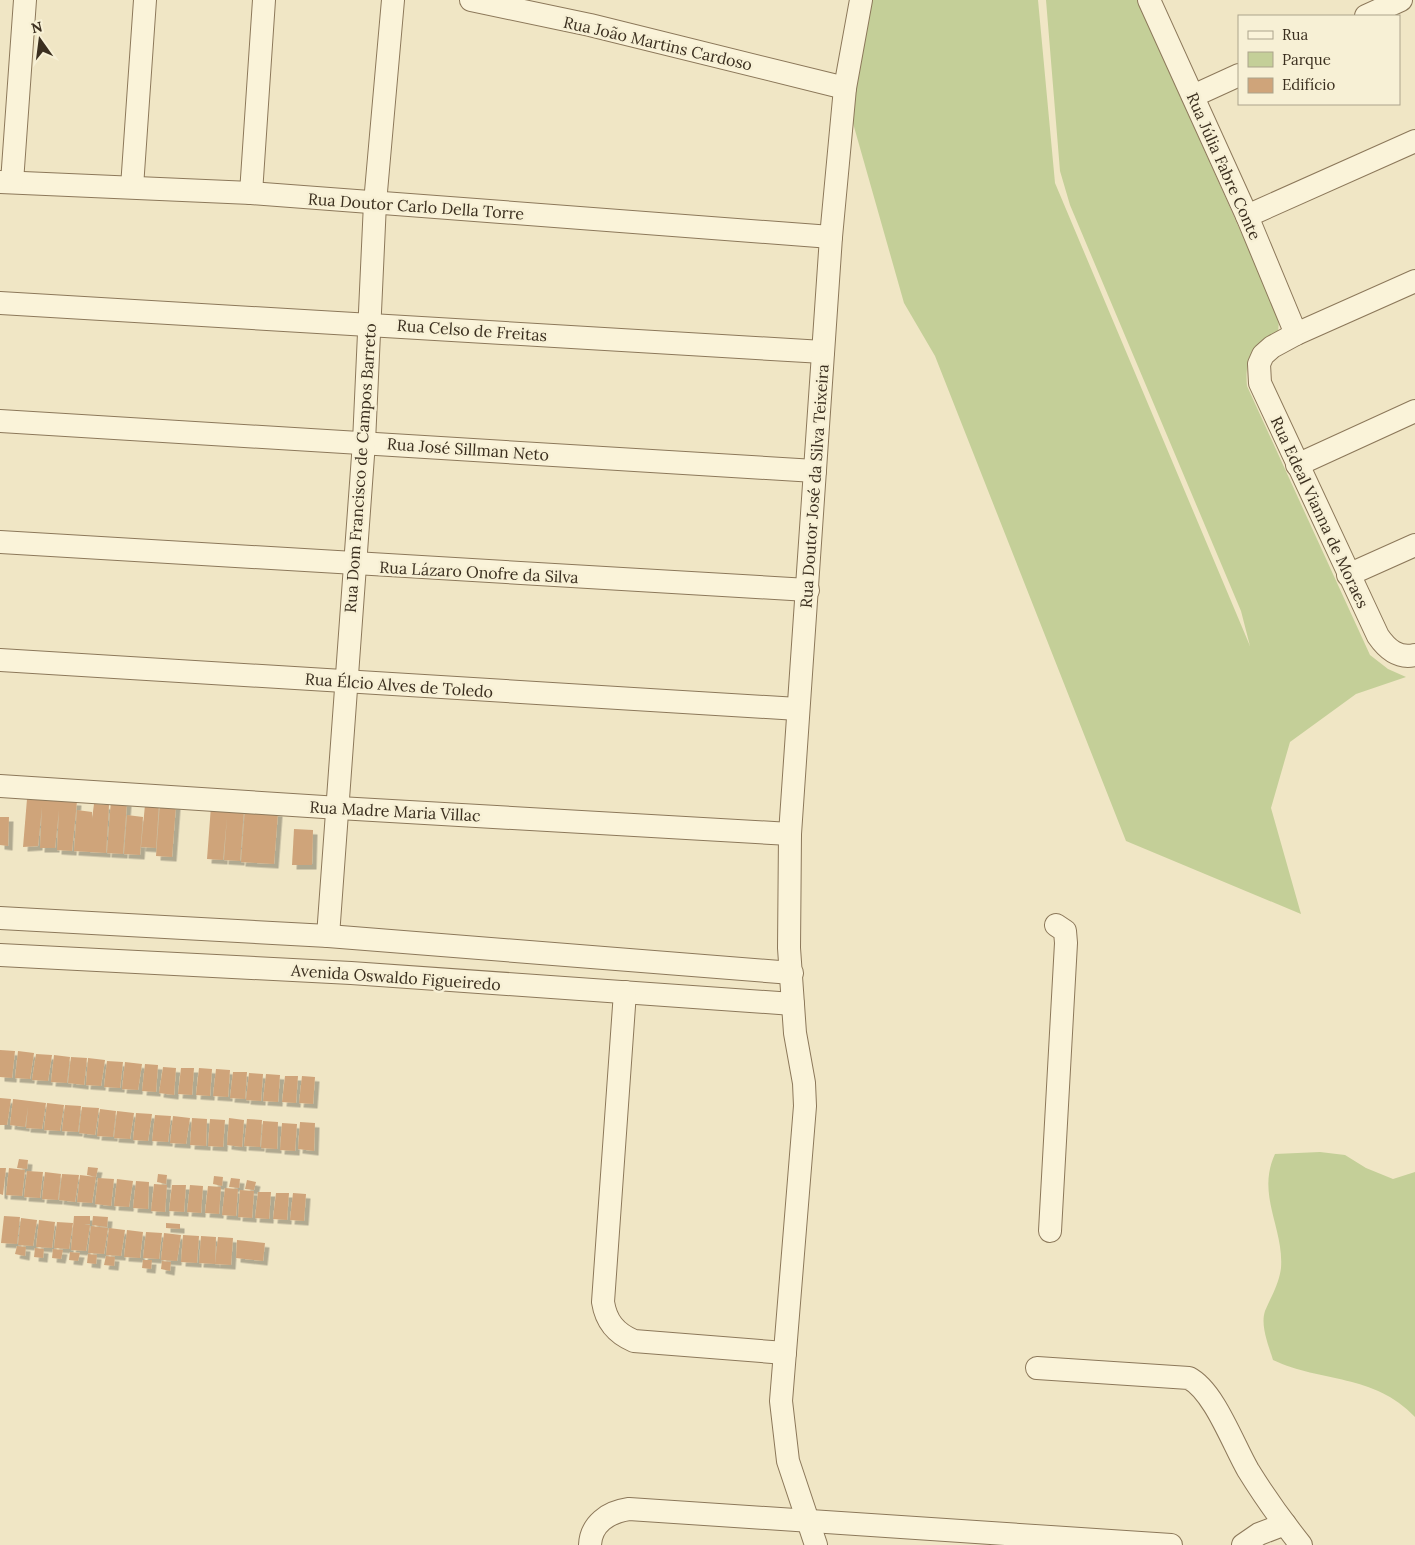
<svg xmlns="http://www.w3.org/2000/svg" width="1415" height="1545" font-family="Lora,serif">
  <style>
    .green { fill: #c4cf98 }
    .building { fill: #cfa47a; filter: url(#shadow) }
    .lines { fill: none; stroke-linecap: round; stroke-linejoin: round }
    .minor-casing { stroke: #8c785a; stroke-width: 24 }
    .minor { stroke: #faf3d9; stroke-width: 22 }
    .labels { text-anchor: middle; stroke-width: 5; stroke-linejoin: round; paint-order: stroke }
    .street-label { font-size: 16px; fill: #3b2f1f; stroke: #f7f0d5 }
  </style>
  <defs>
    <filter id="shadow"><feDropShadow dx="4.5" dy="4.5" stdDeviation="0" flood-color="#0004"/></filter>
  </defs>
  <rect width="100%" height="100%" fill="#f0e6c5"/>
  <!-- green -->
  <g class="green">
    <path d="M864,0H1038L1055,183L1250,646L1241,611L1070,205L1060,171L1046,0H1137L1279,317L1278,336C1256,353 1244,354 1247,386L1370,655L1388,669L1406,677L1356,694L1290,742L1271,808L1301,914L1126,841L935,356L904,303L847,102Z"/>
    <path d="M1320,1152L1345,1155L1366,1168L1393,1179L1415,1172V1417C1373,1373 1322,1383 1273,1360C1269,1346 1260,1326 1265,1311C1271,1297 1279,1284 1281,1268C1284,1227 1256,1195 1275,1154Z"/>
  </g>
  <!-- building -->
  <g class="building">
    <polygon points="27,799 77,801 72,851 57,850 59,810 55,848 40,848 42,807 38,846 23,847"/>
    <polygon points="111,800 127,802 123,854 107,853"/>
    <polygon points="160,803 176,805 172,857 156,856"/>
    <polygon points="94,804 109,805 106,853 74,851 77,810 92,812 92,819"/>
    <polygon points="159,804 156,848 141,847 145,805"/>
    <polygon points="211,806 244,809 240,861 224,860 227,817 223,860 207,859"/>
    <polygon points="245,809 278,812 274,864 241,862"/>
    <polygon points="127,815 143,817 140,855 124,854"/>
    <polygon points="0,817 9,817 8,846 0,845"/>
    <polygon points="294,829 313,830 312,865 292,865"/>
    <polygon points="0,1050 15,1051 12,1078 0,1077"/>
    <polygon points="18,1051 34,1053 30,1079 15,1078"/>
    <polygon points="36,1054 52,1055 48,1081 32,1080"/>
    <polygon points="54,1055 70,1057 67,1083 51,1082"/>
    <polygon points="71,1057 87,1058 84,1085 68,1083"/>
    <polygon points="88,1058 105,1060 101,1086 86,1085"/>
    <polygon points="107,1061 123,1062 120,1088 104,1087"/>
    <polygon points="125,1062 142,1064 138,1090 122,1089"/>
    <polygon points="145,1064 158,1065 156,1092 142,1091"/>
    <polygon points="163,1067 176,1068 174,1095 159,1093"/>
    <polygon points="181,1068 194,1068 192,1095 178,1094"/>
    <polygon points="199,1068 212,1069 210,1096 196,1095"/>
    <polygon points="216,1069 230,1070 228,1097 213,1096"/>
    <polygon points="233,1072 247,1072 245,1099 230,1098"/>
    <polygon points="249,1073 263,1074 261,1101 246,1100"/>
    <polygon points="266,1074 280,1075 278,1102 263,1101"/>
    <polygon points="285,1076 298,1076 296,1103 282,1102"/>
    <polygon points="302,1076 315,1077 313,1104 299,1103"/>
    <polygon points="0,1098 11,1099 7,1125 0,1125"/>
    <polygon points="13,1099 46,1103 42,1129 26,1128 28,1107 25,1127 10,1125"/>
    <polygon points="47,1103 64,1105 60,1131 44,1130"/>
    <polygon points="65,1105 81,1106 78,1132 62,1131"/>
    <polygon points="82,1107 99,1108 95,1135 79,1133"/>
    <polygon points="100,1109 116,1111 113,1137 97,1136"/>
    <polygon points="117,1111 134,1113 130,1139 114,1138"/>
    <polygon points="136,1113 152,1114 148,1141 133,1140"/>
    <polygon points="155,1115 171,1116 168,1142 152,1141"/>
    <polygon points="173,1116 190,1118 186,1144 170,1143"/>
    <polygon points="192,1118 207,1119 206,1146 190,1145"/>
    <polygon points="229,1118 244,1120 242,1147 227,1145"/>
    <polygon points="210,1119 225,1120 223,1147 208,1146"/>
    <polygon points="247,1119 262,1120 260,1147 244,1146"/>
    <polygon points="263,1121 278,1122 277,1149 261,1148"/>
    <polygon points="300,1122 315,1123 314,1151 298,1149"/>
    <polygon points="282,1123 297,1124 295,1151 280,1150"/>
    <polygon points="19,1159 28,1160 27,1169 17,1168"/>
    <polygon points="88,1167 98,1168 96,1177 87,1175"/>
    <polygon points="0,1168 6,1168 3,1195 0,1194"/>
    <polygon points="9,1168 25,1170 22,1196 6,1195"/>
    <polygon points="27,1171 43,1172 40,1198 24,1197"/>
    <polygon points="45,1172 61,1174 58,1200 42,1199"/>
    <polygon points="62,1174 79,1175 75,1202 59,1200"/>
    <polygon points="158,1174 167,1175 166,1184 157,1182"/>
    <polygon points="80,1175 96,1177 92,1203 77,1202"/>
    <polygon points="214,1176 223,1177 222,1186 213,1184"/>
    <polygon points="98,1178 114,1179 111,1206 95,1204"/>
    <polygon points="231,1178 240,1179 239,1188 229,1187"/>
    <polygon points="117,1179 133,1181 129,1207 114,1206"/>
    <polygon points="247,1180 256,1182 254,1190 245,1189"/>
    <polygon points="136,1181 149,1182 148,1209 133,1208"/>
    <polygon points="154,1184 167,1185 165,1212 151,1211"/>
    <polygon points="172,1185 186,1185 184,1212 169,1211"/>
    <polygon points="190,1185 203,1186 201,1213 187,1212"/>
    <polygon points="208,1186 221,1187 219,1214 205,1213"/>
    <polygon points="225,1188 238,1189 236,1216 222,1215"/>
    <polygon points="240,1190 254,1191 252,1218 238,1217"/>
    <polygon points="258,1192 271,1192 269,1219 255,1218"/>
    <polygon points="276,1193 289,1193 287,1220 273,1219"/>
    <polygon points="293,1193 306,1194 304,1221 290,1220"/>
    <polygon points="4,1216 20,1217 17,1244 1,1243"/>
    <polygon points="74,1216 90,1216 90,1224 84,1224 90,1225 86,1251 71,1250"/>
    <polygon points="93,1216 108,1217 107,1227 92,1225"/>
    <polygon points="21,1218 37,1220 33,1246 18,1245"/>
    <polygon points="39,1220 55,1222 52,1248 36,1247"/>
    <polygon points="57,1222 73,1223 69,1249 54,1248"/>
    <polygon points="166,1223 180,1224 180,1229 166,1228"/>
    <polygon points="91,1226 108,1228 104,1254 88,1253"/>
    <polygon points="109,1228 125,1230 121,1256 106,1255"/>
    <polygon points="127,1230 143,1232 140,1258 124,1257"/>
    <polygon points="146,1232 162,1233 159,1259 143,1258"/>
    <polygon points="164,1233 181,1235 177,1261 161,1260"/>
    <polygon points="183,1235 199,1236 197,1263 181,1262"/>
    <polygon points="201,1236 216,1237 215,1264 199,1263"/>
    <polygon points="218,1237 233,1238 231,1265 215,1264"/>
    <polygon points="237,1240 265,1243 263,1261 236,1258"/>
    <polygon points="17,1246 26,1247 25,1256 15,1254"/>
    <polygon points="35,1248 44,1249 43,1258 34,1257"/>
    <polygon points="53,1249 63,1250 61,1259 52,1258"/>
    <polygon points="70,1252 80,1253 78,1261 69,1260"/>
    <polygon points="88,1254 97,1255 96,1264 87,1263"/>
    <polygon points="106,1256 115,1257 114,1266 104,1265"/>
    <polygon points="143,1260 152,1260 151,1269 142,1268"/>
    <polygon points="162,1261 171,1262 170,1271 161,1269"/>
  </g>
  <g class="lines">
    <!-- minor casing -->
    <g class="minor-casing">
      <g id="minor">
        <polyline points="471,0 590,25 845,88"/>
        <polyline points="1149,0 1247,216 1296,334"/>
        <polyline points="1366,16 1401,0"/>
        <polyline points="1193,96 1239,75"/>
        <polyline points="0,182 251,193 831,237"/>
        <polyline points="12,182 25,0"/>
        <polyline points="132,187 145,0"/>
        <polyline points="251,193 264,0"/>
        <polyline points="1247,216 1415,141"/>
        <path d="M1415,281L1296,334L1272,347L1263,355L1259,364L1260,383L1378,636C1387,649 1398,659 1415,655"/>
        <polyline points="0,303 823,352"/>
        <polyline points="0,421 815,471"/>
        <polyline points="1297,465 1415,411"/>
        <polyline points="0,542 808,590"/>
        <polyline points="1348,575 1415,545"/>
        <polyline points="0,660 798,709"/>
        <polyline points="0,786 339,808 790,834"/>
        <polyline points="0,918 328,936 792,973"/>
        <polyline points="328,936 364,442 375,203 393,0"/>
        <polyline points="0,955 351,973 793,1004"/>
        <path d="M625,992L603,1302C606,1321 615,1333 634,1341L785,1353"/>
        <polyline points="1050,1231 1066,943 1065,931 1056,925"/>
        <path d="M1037,1368L1189,1378C1214,1391 1233,1444 1248,1470C1264,1496 1282,1521 1301,1545"/>
        <path d="M590,1545C591,1524 608,1512 629,1509L1171,1545"/>
        <polyline points="816,1545 788,1461 781,1401 805,1106 804,1083 795,1033 789,948 790,834 831,237 845,88 861,0"/>
        <polyline points="1243,1545 1259,1534 1285,1524"/>
      </g>
    </g>
    <!-- minor -->
    <use href="#minor" class="minor"/>
  </g>
  <g class="labels">
    <!-- street labels -->
    <g class="street-label">
      <text transform="translate(658 43) rotate(13)" y="6">Rua João Martins Cardoso</text>
      <text transform="translate(1224 166) rotate(66)" y="6">Rua Júlia Fabre Conte</text>
      <text transform="translate(416 206) rotate(4)" y="6">Rua Doutor Carlo Della Torre</text>
      <text transform="translate(472 330) rotate(4)" y="6">Rua Celso de Freitas</text>
      <text transform="translate(468 449) rotate(4)" y="6">Rua José Sillman Neto</text>
      <text transform="translate(360 468) rotate(-86)" y="6">Rua Dom Francisco de Campos Barreto</text>
      <text transform="translate(814 486) rotate(-86)" y="6">Rua Doutor José da Silva Teixeira</text>
      <text transform="translate(1320 512) rotate(65)" y="6">Rua Edeal Vianna de Moraes</text>
      <text transform="translate(479 572) rotate(3)" y="6">Rua Lázaro Onofre da Silva</text>
      <text transform="translate(399 685) rotate(4)" y="6">Rua Élcio Alves de Toledo</text>
      <text transform="translate(395 811) rotate(3)" y="6">Rua Madre Maria Villac</text>
      <text transform="translate(396 977) rotate(4)" y="6">Avenida Oswaldo Figueiredo</text>
    </g>
  </g>
  <!-- legend -->
  <rect x="1238" y="15" width="162" height="90" fill="#f7f0d5" stroke="#aca38c"/>
  <rect x="1248" y="31" width="25" height="8" fill="#faf3d9" stroke="#aca38c"/>
  <text x="1282" y="40" font-size="15" fill="#3b2f1f">Rua</text>
  <rect x="1248" y="52" width="25" height="15" fill="#c4cf98" stroke="#aca38c"/>
  <text x="1282" y="65" font-size="15" fill="#3b2f1f">Parque</text>
  <rect x="1248" y="78" width="25" height="15" fill="#cfa47a" stroke="#aca38c"/>
  <text x="1282" y="90" font-size="15" fill="#3b2f1f">Edifício</text>
  <!-- north arrow -->
  <g transform="translate(40 40) rotate(346)" stroke="#f7f0d5" stroke-width="4" paint-order="stroke">
  <path d="M0-4L9 19L0 12L-9 19Z" fill="#3b2f1f"/>
  <text y="-8" font-size="14" font-weight="bold" text-anchor="middle" fill="#3b2f1f">N</text>
  </g>
</svg>
